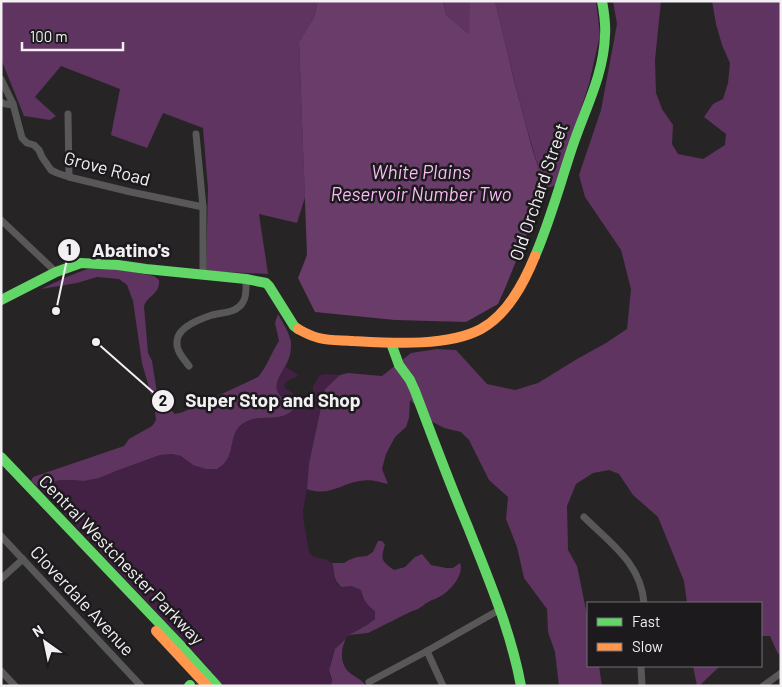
<svg xmlns="http://www.w3.org/2000/svg" width="782" height="687" font-family="Barlow,sans-serif">
  <style>
    .green { fill: #432144 }
    .forest { fill: #5f3460 }
    .water { fill: #693c6a }
    .lines { fill: none; stroke-linecap: round; stroke-linejoin: round }
    .street { stroke: #585858; stroke-width: 7 }
    .fast { stroke: #63d668; stroke-width: 10 }
    .slow { stroke: #ff974d; stroke-width: 10 }
    .labels { text-anchor: middle; stroke-width: 5; stroke-linejoin: round; paint-order: stroke }
    .street-label { font-size: 18px; fill: #f2f0f2; stroke: #1d1a1d }
    .water-label { font-size: 19px; font-style: italic; fill: #f8bcf7; stroke: #1d1a1d }
    .leader { fill: none; stroke: #f2f0f2; stroke-width: 2 }
    .callout-dot { fill: #f2f0f2; stroke: #1d1a1d; stroke-width: 2 }
    .mark-label { font-size: 15px; text-anchor: middle; font-weight: bold; fill: #111 }
    .callout-label { font-size: 19px; text-anchor: middle; font-weight: bold; fill: #f2f0f2; stroke: #1d1a1d; stroke-width: 5; stroke-linejoin: round; paint-order: stroke }
  </style>
  <rect width="100%" height="100%" fill="#262425"/>
  <!-- green -->
  <path class="green" d="M285,366L299,376C293,378 286,380 284,386C289,393 299,395 303,403L307,401L311,403L313,396V386L320,375L325,374L340,375L325,389L322,401L320,412L309,463L307,489L303,511L304,523L309,552L314,557L325,559L332,563L335,569V580L337,584L342,587L351,586L361,590L362,597L375,610V619C359,633 338,635 332,658C331,662 329,667 329,670C329,676 333,679 331,686H223L205,664L41,489L45,484L60,480H72L84,481L99,478L116,471L160,455L172,454L181,456L193,465L231,448L233,436L239,427L249,420L265,417H282L288,414L301,404C297,403 290,404 286,401C269,393 279,378 285,366Z"/>
  <!-- forest -->
  <g class="forest">
    <polygon points="1,1 318,1 314,17 299,42 305,197 297,223 259,214 268,274 206,271 208,189 203,128 163,113 147,148 111,135 120,89 61,66 35,97 56,116 50,120 24,116 1,59"/>
    <polygon points="443,1 470,1 470,35 446,15"/>
    <path d="M495,1H596L600,35L589,84L556,185L545,189C525,127 510,64 495,1Z"/>
    <path d="M613,1H661L655,60L656,93L662,109L673,125L672,144L678,154L703,159L725,145L726,134L704,117L713,104L723,99L728,83L730,63L722,45L716,24L712,1H781V653L778,654L770,636H761V603H687L684,581L658,517L633,495L619,474L609,470L593,473L576,484L567,506L568,550L577,566L585,605L588,618V666H599L602,686H559L555,652L548,632L547,609L524,578L517,547L506,519L508,497L489,480L469,440L461,432L444,428L431,421L410,400L409,418L406,427L395,437L386,454L382,469L388,484C379,482 370,479 360,481C341,484 328,497 307,489L309,463L320,412L322,401L325,389L340,375L348,373L382,376L411,353L437,349L456,350L487,384L515,390L538,383L577,359L606,343L627,329L631,289L621,250L585,197L579,175L601,110L617,24Z"/>
    <path d="M112,268L154,276L159,280C160,295 149,294 144,306L148,353L152,361L157,393L169,408L175,414L183,412L258,377C267,367 271,353 279,341L275,323L278,314C283,323 289,332 291,342C291,347 291,354 289,358C285,370 269,385 281,397C287,403 294,403 302,403C296,407 290,414 283,416C268,420 255,414 241,425C230,434 234,450 226,461C224,464 220,467 217,469H206L193,465L181,456L172,454L160,455L116,471L99,478L84,481L72,480H60L45,484L41,489L31,481L33,477L124,446L129,439L152,426L156,420L154,405L142,363L133,301L127,285L119,279L97,277L77,283L41,289L69,276L87,269Z"/>
    <path d="M378,541H382L385,545C380,560 382,561 394,570L405,567L415,557L422,554L431,565L446,568H453L460,563C465,575 448,594 437,598C435,600 432,599 430,601C422,605 421,609 412,611L368,633L349,635L367,625L375,619V611C367,605 363,600 361,590L351,586L342,587C332,580 336,573 332,563H344L349,560L357,557L367,556L373,552Z"/>
    <path d="M346,638C341,649 339,664 350,673C355,677 361,679 366,686H331L332,680L329,670L335,649Z"/>
    <polygon points="693,666 720,666 699,686 697,686"/>
  </g>
  <!-- water -->
  <polygon class="water" points="318,1 443,1 446,15 469,34 470,1 495,1 514,80 532,148 545,189 506,286 498,304 466,322 395,320 315,312 298,278 307,255 299,42 314,17"/>
  <g class="lines">
    <!-- street -->
    <g class="street">
      <polyline points="1,79 13,104 22,138 27,143 34,145 39,150 42,157 51,170 57,173 69,177 131,192 203,207"/>
      <path d="M1,102C5,105 8,105 13,104"/>
      <polyline points="68,114 69,177"/>
      <polyline points="196,134 203,207 203,274"/>
      <polyline points="1,220 56,272"/>
      <path d="M189,366C184,359 176,351 177,342C177,327 200,319 212,315C223,312 237,313 243,302C247,296 246,286 246,279"/>
      <path d="M584,517C610,543 641,563 644,603"/>
      <polyline points="1,536 141,686"/>
      <polyline points="1,579 23,559"/>
      <polyline points="427,651 443,686"/>
      <polyline points="641,666 642,686"/>
      <polyline points="1,671 15,686"/>
      <polyline points="369,682 427,651 499,610"/>
      <polyline points="763,686 781,673"/>
    </g>
    <!-- fast -->
    <g class="fast">
      <path d="M535,256C550,221 560,184 572,148C584,111 604,75 605,35C606,24 604,12 602,1"/>
      <polyline points="1,300 56,272 81,263 118,265 146,269 246,279 266,283 269,286 294,326 298,329"/>
      <path d="M391,343L399,365L410,380L415,391C432,436 449,482 468,527C488,578 511,631 521,686"/>
      <polyline points="1,457 181,646 217,686"/>
      <polyline points="189,686 190,685"/>
    </g>
    <!-- slow -->
    <g class="slow">
      <path d="M298,329C305,333 311,336 319,338C330,341 342,340 353,341C390,343 448,347 481,329C508,314 524,283 535,256"/>
      <polyline points="156,631 207,686"/>
    </g>
  </g>
  <g class="labels">
    <!-- street labels -->
    <g class="street-label">
      <text transform="translate(107 169) rotate(15)" y="6">Grove Road</text>
      <text transform="translate(539 192) rotate(-71)" y="6">Old Orchard Street</text>
      <text transform="translate(121 560) rotate(46)" y="6">Central Westchester Parkway</text>
      <text transform="translate(82 601) rotate(47)" y="6">Cloverdale Avenue</text>
    </g>
    <!-- water labels -->
    <g class="water-label">
      <text x="421" y="179">White Plains<tspan x="421" dy="22">Reservoir Number Two</tspan></text>
    </g>
  </g>
  <!-- callouts -->
  <path class="leader" d="M56 311L69 250M96 342L163 401"/>
  <g class="callout-dot">
    <circle cx="56" cy="311" r="5"/>
    <circle cx="96" cy="342" r="5"/>
    <circle cx="69" cy="250" r="12"/>
    <circle cx="163" cy="401" r="12"/>
  </g>
  <g class="mark-label">
    <text x="69" y="255">1</text>
    <text x="163" y="406">2</text>
  </g>
  <g class="callout-label">
    <text x="131" y="257">Abatino's</text>
    <text x="273" y="407">Super Stop and Shop</text>
  </g>
  <!-- border -->
  <rect width="782" height="687" fill="none" stroke="#f2f0f2" stroke-width="5"/>
  <!-- legend -->
  <rect x="587" y="602" width="175" height="65" fill="#1d1a1d" stroke="#727072"/>
  <rect x="597" y="618" width="25" height="8" fill="#63d668" stroke="#727072"/>
  <text x="632" y="627" font-size="15" fill="#f2f0f2">Fast</text>
  <rect x="597" y="643" width="25" height="8" fill="#ff974d" stroke="#727072"/>
  <text x="632" y="652" font-size="15" fill="#f2f0f2">Slow</text>
  <!-- north arrow -->
  <g transform="translate(45 642) rotate(327)" stroke="#1d1a1d" stroke-width="4" paint-order="stroke">
  <path d="M0-4L9 19L0 12L-9 19Z" fill="#f2f0f2"/>
  <text y="-8" font-size="14" font-weight="bold" text-anchor="middle" fill="#f2f0f2">N</text>
  </g>
  <!-- scale -->
  <path d="M22 42v8h101v-8" fill="none" stroke="#f2f0f2" stroke-width="2.5"/>
  <text x="30" y="42" font-size="15" fill="#f2f0f2" stroke="#1d1a1d" stroke-width="4" paint-order="stroke">100 m</text>
</svg>
